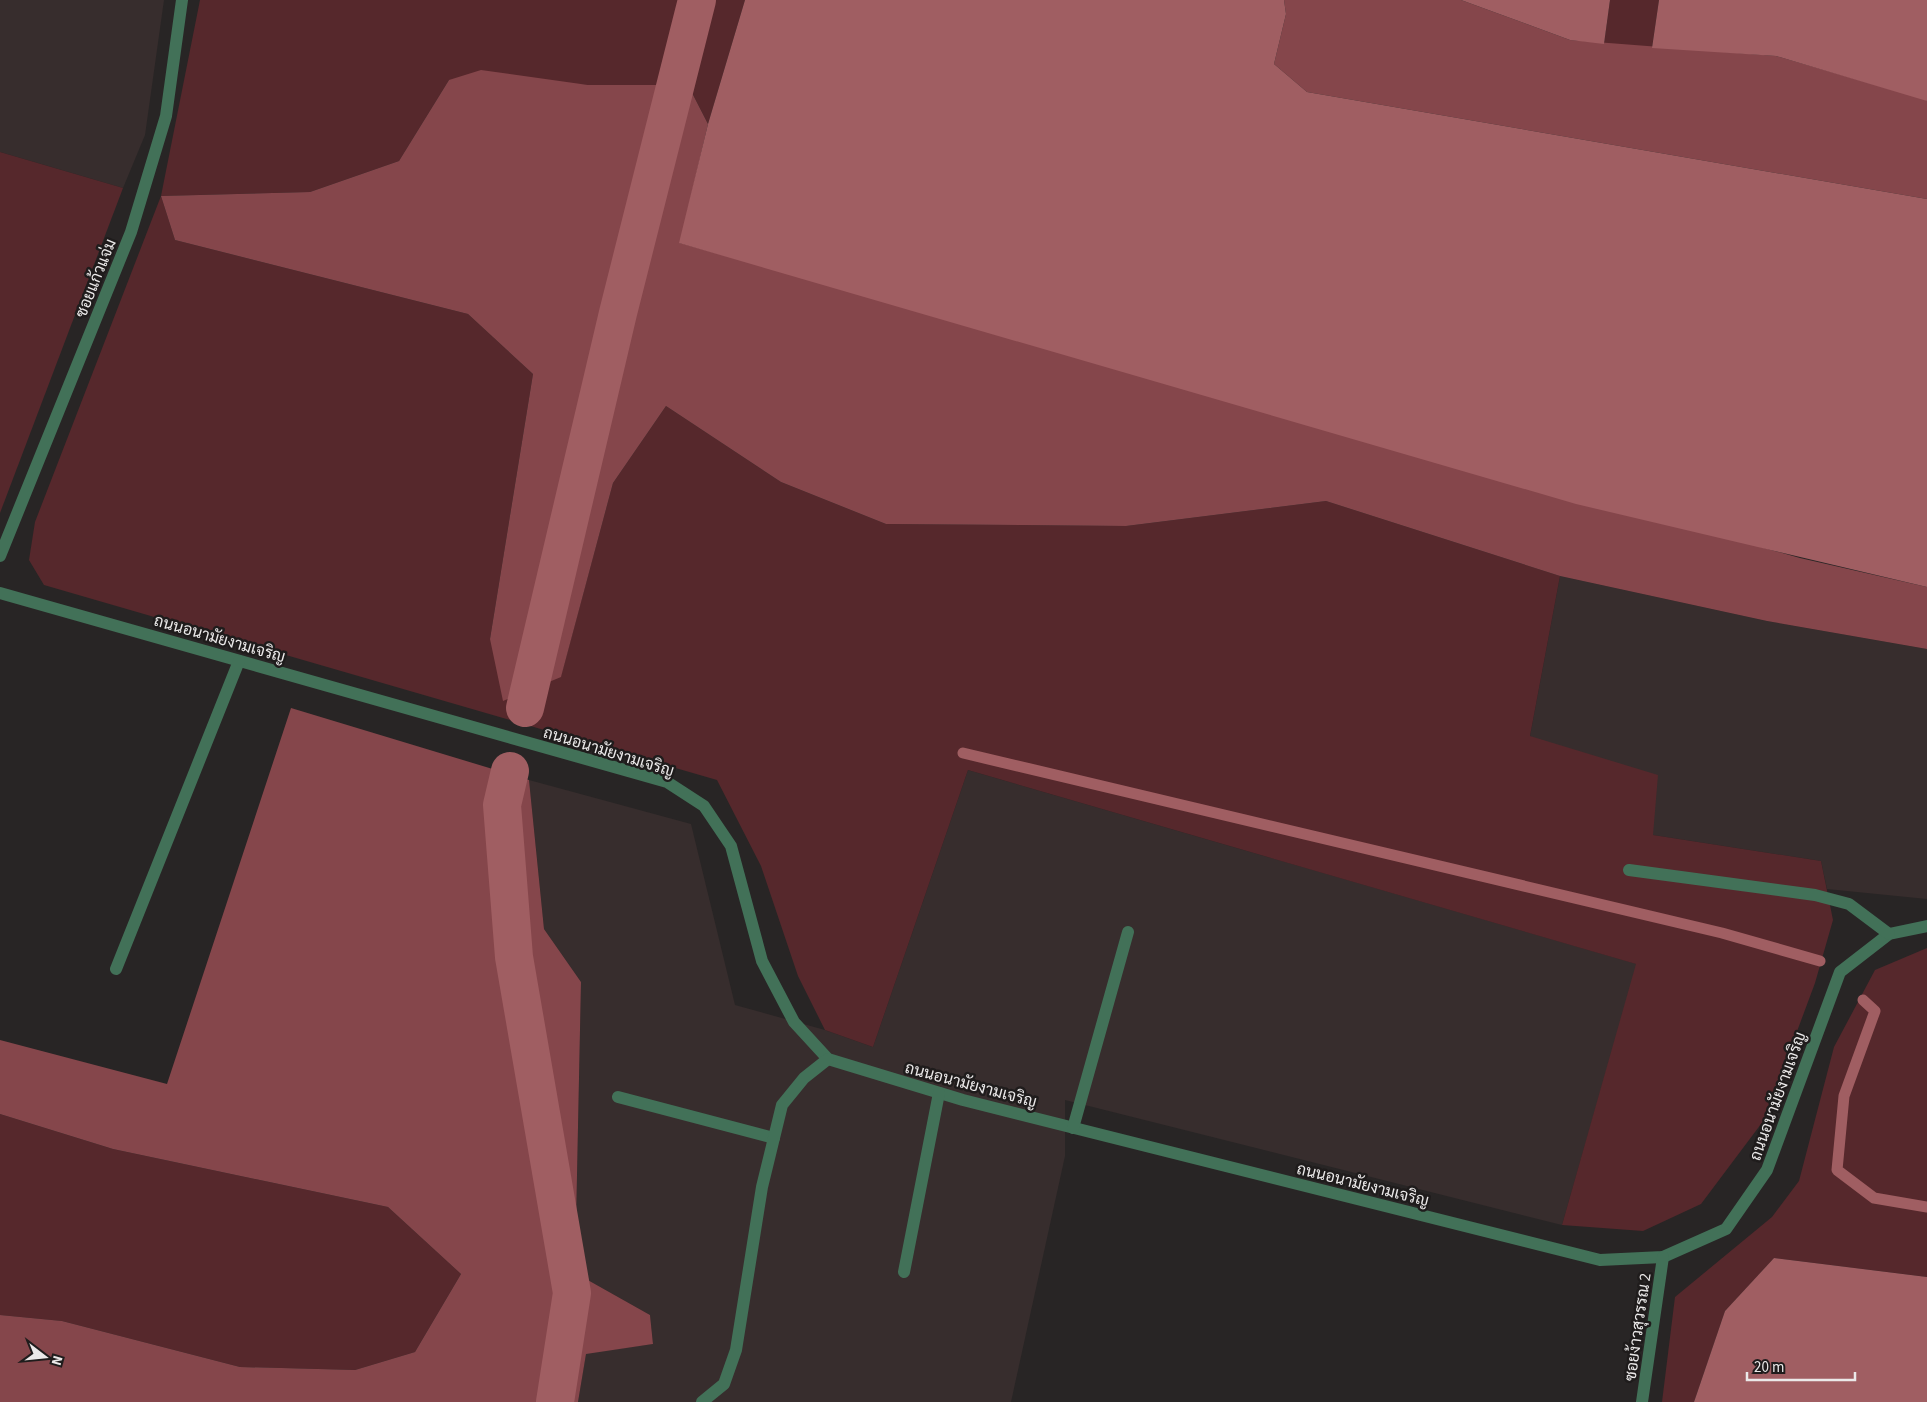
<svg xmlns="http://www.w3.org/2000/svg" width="1927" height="1402" font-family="'Source Sans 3',Sarabun,sans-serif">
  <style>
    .built { fill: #372d2d }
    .green { fill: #56282c }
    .forest { fill: #85464b }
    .water { fill: #a05e62 }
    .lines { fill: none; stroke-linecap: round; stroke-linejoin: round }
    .stream { stroke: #a05e62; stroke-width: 11 }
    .canal { stroke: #a05e62; stroke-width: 38 }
    .minor { stroke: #427158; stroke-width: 12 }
    .labels { text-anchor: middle; stroke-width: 5; stroke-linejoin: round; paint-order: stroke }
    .street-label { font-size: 16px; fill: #ebe9e9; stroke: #1f1c1c }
  </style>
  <rect width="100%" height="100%" fill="#282525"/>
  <!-- built -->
  <g class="built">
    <polygon points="0,0 164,0 145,135 123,188 0,152"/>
    <polygon points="1560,576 1767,621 1927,649 1927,899 1827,889 1821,861 1653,835 1530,736"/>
    <polygon points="968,770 1637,964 1562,1225 1065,1100 1065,1156 1011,1402 578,1402 586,1353 653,1344 650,1315 586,1279 576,1224 581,982 544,929 529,780 691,824 735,1005 825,1030 873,1047"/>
  </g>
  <!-- green -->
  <g class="green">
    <polygon points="200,0 745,0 708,124 688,85 588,85 449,80 399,161 310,192 161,196 175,240 468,314 533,374 490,639 561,676 613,483 666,406 781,482 886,524 1126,526 1326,501 1560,576 1530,736 1658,775 1653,835 1821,861 1833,920 1815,983 1764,1120 1701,1204 1643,1231 1562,1225 1636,964 968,770 873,1047 825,1030 798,976 761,866 717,780 44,585 29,560 35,522 161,196"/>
    <polygon points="1610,0 1659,0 1652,48 1604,44"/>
    <polygon points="0,152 123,188 0,513"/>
    <polygon points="1927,948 1927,1277 1774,1258 1725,1311 1694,1402 1662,1402 1675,1297 1772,1217 1799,1181 1834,1047 1875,970"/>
    <polygon points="0,1114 113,1149 388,1207 461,1274 415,1352 355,1370 240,1367 62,1321 0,1315"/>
  </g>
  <!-- forest -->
  <g class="forest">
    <polygon points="1284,0 1461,0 1570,40 1776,56 1924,99 1927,101 1927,199 1307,92 1274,64 1286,14"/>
    <polygon points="481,70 588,85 688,85 708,124 680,243 1800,558 1927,587 1927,649 1767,621 1560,576 1326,501 1126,526 886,524 781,482 666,406 613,483 561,677 503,701 490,639 533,374 468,314 175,240 161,196 310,192 399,161 449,80"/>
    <polygon points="291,708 529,780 544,929 581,982 576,1224 586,1279 650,1315 653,1344 586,1354 578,1402 0,1402 0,1315 62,1321 240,1367 355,1370 415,1352 461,1274 388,1207 113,1149 0,1114 0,1040 167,1084"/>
  </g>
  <!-- water -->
  <g class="water">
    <polygon points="745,0 1284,0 1286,14 1274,64 1307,92 1927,199 1927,587 1576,504 679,243 708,124"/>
    <polygon points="1461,0 1610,0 1604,44 1570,40"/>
    <polygon points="1659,0 1927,0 1927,101 1776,56 1652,48"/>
    <polygon points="1774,1258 1927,1277 1927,1402 1694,1402 1725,1311"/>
  </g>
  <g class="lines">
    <!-- stream -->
    <g class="stream">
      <polyline points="963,753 1722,933 1820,961"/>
      <polyline points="1863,1000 1875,1011 1844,1096 1837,1170 1874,1198 1927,1207"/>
    </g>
    <!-- canal -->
    <g class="canal">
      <polyline points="525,708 618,313 697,0"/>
      <polyline points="510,771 502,805 514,957 572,1293 555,1402"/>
    </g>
    <!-- minor -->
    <g class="minor">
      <polyline points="0,556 131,232 166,116 182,0"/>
      <polyline points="0,593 667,782 704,806 731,846 762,961 794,1022 828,1059 963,1100 1600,1260 1663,1257 1726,1229 1767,1170 1840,972 1889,934 1927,926"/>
      <polyline points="1629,870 1815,895 1849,904 1889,934"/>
      <polyline points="116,969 239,661"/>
      <polyline points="618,1097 774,1138"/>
      <polyline points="1073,1128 1128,932"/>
      <polyline points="904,1272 939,1093"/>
      <polyline points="702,1402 724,1384 736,1350 762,1187 782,1105 804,1078 828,1059"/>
      <polyline points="1642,1402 1663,1257"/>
    </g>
  </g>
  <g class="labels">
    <!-- street labels -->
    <g class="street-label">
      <text transform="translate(95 278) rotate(-68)" y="6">ซอยแก้วแจ่ม</text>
      <text transform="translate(220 638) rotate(16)" y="6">ถนนอนามัยงามเจริญ</text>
      <text transform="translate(609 751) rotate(17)" y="6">ถนนอนามัยงามเจริญ</text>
      <text transform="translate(971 1084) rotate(15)" y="6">ถนนอนามัยงามเจริญ</text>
      <text transform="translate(1777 1096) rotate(-70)" y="6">ถนนอนามัยงามเจริญ</text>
      <text transform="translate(1363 1184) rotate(14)" y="6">ถนนอนามัยงามเจริญ</text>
      <text transform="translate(1637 1327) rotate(-82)" y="6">ซอยง้าวสุวรรณ 2</text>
    </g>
  </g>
  <!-- north arrow -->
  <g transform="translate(45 1357) rotate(106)" stroke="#1f1c1c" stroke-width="4" paint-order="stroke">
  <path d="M0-4L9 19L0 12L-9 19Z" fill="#ebe9e9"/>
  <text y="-8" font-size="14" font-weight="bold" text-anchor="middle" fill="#ebe9e9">N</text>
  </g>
  <!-- scale -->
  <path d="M1747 1372v8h108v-8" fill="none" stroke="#ebe9e9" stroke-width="2.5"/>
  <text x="1754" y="1372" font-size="15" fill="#ebe9e9" stroke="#1f1c1c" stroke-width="4" paint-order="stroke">20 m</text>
</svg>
